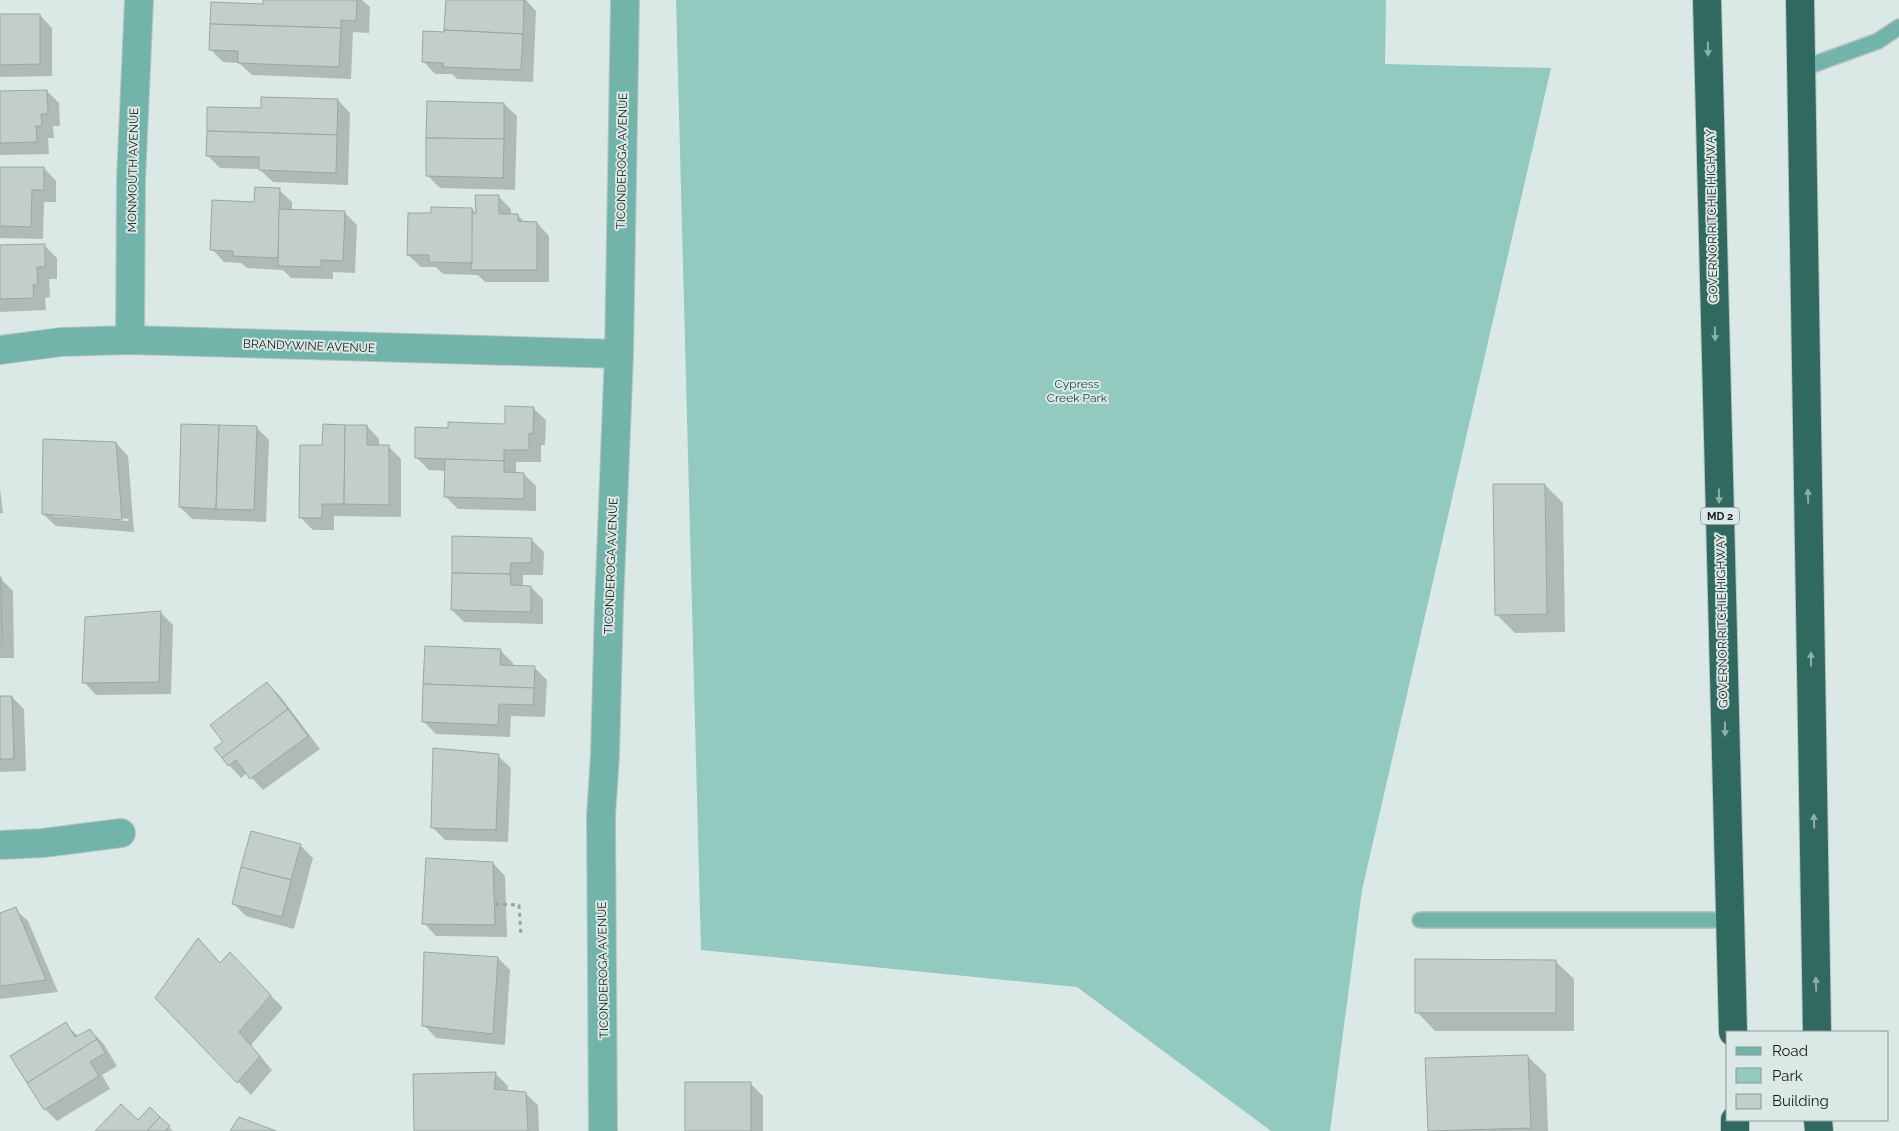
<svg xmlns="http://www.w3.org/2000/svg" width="1899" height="1131" font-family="Raleway,sans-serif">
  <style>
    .green { fill: #93cabf }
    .shadow { fill: #0003; fill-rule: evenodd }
    .building { fill: #c1cecb; stroke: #9aa6a4 }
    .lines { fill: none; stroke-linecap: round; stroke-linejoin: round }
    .lane-casing { stroke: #b8c4c2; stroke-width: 18 }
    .street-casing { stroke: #b8c4c2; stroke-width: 30 }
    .highway-casing { stroke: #b8c4c2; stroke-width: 30 }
    .path { stroke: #9aa5a3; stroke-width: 3; stroke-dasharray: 4 4; stroke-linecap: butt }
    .lane { stroke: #72b4a9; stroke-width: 15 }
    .street { stroke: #72b4a9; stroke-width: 28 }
    .highway { stroke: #306960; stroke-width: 28 }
    .oneway { fill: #8eafaa }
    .labels { text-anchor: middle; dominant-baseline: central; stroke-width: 4; stroke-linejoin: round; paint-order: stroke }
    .shield { fill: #dbe9e6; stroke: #525a59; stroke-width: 1 }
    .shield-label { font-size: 11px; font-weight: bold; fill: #181d1c }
    .street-label { font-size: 12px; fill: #181d1c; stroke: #dbe9e6 }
    .park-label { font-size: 12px; fill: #1b4741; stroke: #dbe9e6 }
  </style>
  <rect width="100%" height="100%" fill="#dbe9e6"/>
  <path class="green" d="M 676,0 L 1386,0 L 1385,64 L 1551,68 L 1362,890 L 1330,1131 L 1271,1131 L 1077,987 L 701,950 Z"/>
  <g class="shadow">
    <path d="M 264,0 L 362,0 L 370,7 L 369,33 L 353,32 L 351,79 L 252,75 L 239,63 L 223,62 L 210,49 L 264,6 Z"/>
    <path d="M 447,0 L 526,0 L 536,11 L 533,82 L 457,79 L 452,74 L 435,74 L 423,61 L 445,33 Z"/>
    <path d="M 0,15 L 40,15 L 52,28 L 52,76 L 0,77 Z"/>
    <path d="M 47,91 L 59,103 L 60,126 L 53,126 L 54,138 L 48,138 L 49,154 L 0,155 L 0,93 Z"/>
    <path d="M 338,100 L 350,113 L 348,185 L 273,182 L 259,169 L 220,168 L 207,155 L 262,109 Z"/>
    <path d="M 504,104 L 517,116 L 515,190 L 440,188 L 427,175 Z"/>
    <path d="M 0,168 L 44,168 L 56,181 L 56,202 L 44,202 L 43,239 L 0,238 Z"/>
    <path d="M 279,190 L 292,202 L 292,211 L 345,213 L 357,225 L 355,273 L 333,272 L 333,279 L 291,278 L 283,270 L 247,268 L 241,263 L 224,262 L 212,249 L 256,203 Z"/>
    <path d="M 499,197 L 511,209 L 511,215 L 518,215 L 525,223 L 537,223 L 549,236 L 549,282 L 485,282 L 478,275 L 443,274 L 436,267 L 421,267 L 408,255 L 432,214 L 472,209 L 477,214 Z"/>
    <path d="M 44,245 L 57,258 L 57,279 L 49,279 L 50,297 L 45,298 L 46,310 L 0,312 L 0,247 Z"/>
    <path d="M 533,408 L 546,420 L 545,445 L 541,445 L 541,462 L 516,462 L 516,474 L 524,474 L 536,486 L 536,511 L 458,509 L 445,496 L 446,471 L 429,470 L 417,458 L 449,429 L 506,425 Z"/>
    <path d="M 367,426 L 379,439 L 379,447 L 389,447 L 401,459 L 401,517 L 334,516 L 334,530 L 313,530 L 300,517 Z"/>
    <path d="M 256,427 L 269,440 L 266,522 L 192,519 L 180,507 Z"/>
    <path d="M 116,443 L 128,456 L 134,532 L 56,526 L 43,514 ZM 54,514 L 129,519 L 128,521 L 54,516 Z"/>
    <path d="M 1545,485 L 1563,503 L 1565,632 L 1515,633 L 1496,614 Z"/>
    <path d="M 0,489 L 3,513 L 0,513 Z"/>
    <path d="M 531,539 L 544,552 L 543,575 L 523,575 L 523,587 L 531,587 L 543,599 L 543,624 L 464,622 L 452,610 Z"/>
    <path d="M 0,578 L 13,591 L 14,658 L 0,658 Z"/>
    <path d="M 160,612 L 173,625 L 171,694 L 96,695 L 84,682 Z"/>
    <path d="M 500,650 L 513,663 L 513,667 L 534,667 L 547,680 L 545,717 L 511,716 L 510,737 L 436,734 L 423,721 Z"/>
    <path d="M 267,683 L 280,696 L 320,749 L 263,790 L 247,773 L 241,778 L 229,765 L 224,742 Z"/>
    <path d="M 0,697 L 12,697 L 24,709 L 26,771 L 0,772 Z"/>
    <path d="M 498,756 L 511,768 L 508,842 L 445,840 L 432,827 Z"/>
    <path d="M 300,845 L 313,858 L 294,929 L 246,916 L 233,903 Z"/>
    <path d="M 493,863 L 505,876 L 507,937 L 436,936 L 424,923 Z"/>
    <path d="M 15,909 L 28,921 L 58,992 L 0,999 L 0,914 Z"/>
    <path d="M 198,939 L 221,964 L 242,966 L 283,1008 L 251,1045 L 272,1070 L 251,1095 L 156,998 Z"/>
    <path d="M 498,958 L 510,970 L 505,1045 L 436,1038 L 424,1025 Z"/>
    <path d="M 1555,961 L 1574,979 L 1574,1031 L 1435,1031 L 1417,1012 Z"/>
    <path d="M 65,1024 L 78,1036 L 90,1030 L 103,1043 L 117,1066 L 102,1075 L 110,1089 L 57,1121 L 45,1109 Z"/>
    <path d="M 1527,1056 L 1546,1074 L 1548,1131 L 1429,1131 L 1427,1060 Z"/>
    <path d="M 496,1074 L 508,1086 L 507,1092 L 525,1093 L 538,1105 L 539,1131 L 415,1131 Z"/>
    <path d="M 751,1084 L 763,1096 L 763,1131 L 686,1131 Z"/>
    <path d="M 150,1109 L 173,1131 L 97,1131 L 138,1122 Z"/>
  </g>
  <g class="building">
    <path d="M 263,0 L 357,0 L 356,21 L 341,20 L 341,28 L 210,24 L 211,2 L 263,4 Z"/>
    <path d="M 446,0 L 524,0 L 523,34 L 444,30 Z"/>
    <path d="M 0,14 L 40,14 L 40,64 L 0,65 Z"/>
    <path d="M 210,24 L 341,28 L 339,67 L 238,63 L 238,51 L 209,50 Z"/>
    <path d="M 444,30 L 523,34 L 521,70 L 443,67 L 443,63 L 422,62 L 423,31 L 444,32 Z"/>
    <path d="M 47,90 L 48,114 L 41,114 L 42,126 L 36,126 L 37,142 L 0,143 L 0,91 Z"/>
    <path d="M 261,97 L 338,99 L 337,135 L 207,131 L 207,107 L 261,108 Z"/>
    <path d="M 427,101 L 504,103 L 504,139 L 426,138 Z"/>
    <path d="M 207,131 L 337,135 L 336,173 L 259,170 L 259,157 L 206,156 Z"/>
    <path d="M 426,138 L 504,139 L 503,178 L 426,176 Z"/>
    <path d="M 0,167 L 44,167 L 44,190 L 32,190 L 31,227 L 0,226 Z"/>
    <path d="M 255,187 L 280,188 L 278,258 L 233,256 L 233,251 L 210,250 L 212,200 L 254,202 Z"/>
    <path d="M 475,195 L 499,195 L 499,214 L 518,214 L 518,221 L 537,222 L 537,270 L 471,270 L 472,213 L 476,213 Z"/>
    <path d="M 431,207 L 472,208 L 472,263 L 429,262 L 429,255 L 407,255 L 408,213 L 431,213 Z"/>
    <path d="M 279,209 L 345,211 L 343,261 L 321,260 L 321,267 L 278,266 Z"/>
    <path d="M 45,244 L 45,267 L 37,267 L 38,285 L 33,285 L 34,298 L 0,299 L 0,245 Z"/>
    <path d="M 505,406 L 534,407 L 533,434 L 529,433 L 529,450 L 504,450 L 504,461 L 415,458 L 415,427 L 448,428 L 448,422 L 505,424 Z"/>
    <path d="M 181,424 L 219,425 L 216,509 L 179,507 Z"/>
    <path d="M 323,424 L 345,425 L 344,504 L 322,504 L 322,518 L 299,518 L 300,445 L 322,445 Z"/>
    <path d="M 219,425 L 257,426 L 254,510 L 216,509 Z"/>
    <path d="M 345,425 L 367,425 L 367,445 L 389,445 L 389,505 L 344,504 Z"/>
    <path d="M 43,439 L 116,442 L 122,520 L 42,514 Z"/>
    <path d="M 445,459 L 504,461 L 504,472 L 524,473 L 524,499 L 444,497 Z"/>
    <path d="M 1493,484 L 1545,484 L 1547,614 L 1495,615 Z"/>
    <path d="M 452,536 L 532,538 L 531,563 L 511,563 L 510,574 L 452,573 Z"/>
    <path d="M 452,573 L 510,574 L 511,585 L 531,586 L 531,612 L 451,610 Z"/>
    <path d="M 0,577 L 1,577 L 2,646 L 0,646 Z"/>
    <path d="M 161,611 L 159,682 L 82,683 L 85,617 Z"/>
    <path d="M 425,646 L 501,649 L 500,665 L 535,666 L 534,688 L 423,684 Z"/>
    <path d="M 267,682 L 288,709 L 222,758 L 214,748 L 223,742 L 210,725 Z"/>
    <path d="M 423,684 L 534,688 L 533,705 L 499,704 L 498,725 L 422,722 Z"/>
    <path d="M 0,696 L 12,696 L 14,759 L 0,759 Z"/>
    <path d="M 288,709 L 308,736 L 250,779 L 236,760 L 228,766 L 222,758 Z"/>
    <path d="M 433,748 L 499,754 L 496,830 L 431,828 Z"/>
    <path d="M 251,831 L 301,844 L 291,880 L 241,867 Z"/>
    <path d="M 426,858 L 493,862 L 495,925 L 422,924 Z"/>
    <path d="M 241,867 L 291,880 L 282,917 L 232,904 Z"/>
    <path d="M 16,907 L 46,980 L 0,986 L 0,913 Z"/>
    <path d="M 198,938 L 220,963 L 230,952 L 271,995 L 239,1032 L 260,1056 L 237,1083 L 155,998 Z"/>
    <path d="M 424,952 L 498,957 L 493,1034 L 422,1026 Z"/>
    <path d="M 1415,959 L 1556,960 L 1556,1013 L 1415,1013 Z"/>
    <path d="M 66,1022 L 75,1037 L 90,1029 L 97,1039 L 27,1083 L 10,1056 Z"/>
    <path d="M 97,1039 L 105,1053 L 90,1062 L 99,1076 L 44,1110 L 27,1083 Z"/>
    <path d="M 1528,1055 L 1531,1128 L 1428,1131 L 1425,1058 Z"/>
    <path d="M 496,1072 L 494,1089 L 526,1092 L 528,1131 L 414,1131 L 413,1074 Z"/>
    <rect x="685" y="1082" width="66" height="49"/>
    <path d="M 121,1104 L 138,1120 L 150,1107 L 160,1117 L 147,1131 L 95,1131 Z"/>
    <path d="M 160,1117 L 170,1126 L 165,1131 L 147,1131 Z"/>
    <path d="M 239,1117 L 276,1131 L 230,1131 Z"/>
  </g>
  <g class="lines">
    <defs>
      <g id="lane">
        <path d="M 1801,69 L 1878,41 L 1899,27"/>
        <path d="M 1420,920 L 1730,920"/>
      </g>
      <g id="street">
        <path d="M 130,340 L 131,179 L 139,0"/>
        <path d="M 0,350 L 61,342 L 130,340 L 619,354"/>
        <path d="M 0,845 L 43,843 L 121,833"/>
        <path d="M 603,1131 L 601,816 L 605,755 L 609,606 L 619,354 L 625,0"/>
      </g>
      <g id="highway">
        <path d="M 1707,0 L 1733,1032"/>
        <path d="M 1800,0 L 1817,1032"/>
        <path d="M 1735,1120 L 1735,1131"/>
        <path d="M 1818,1120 L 1819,1131"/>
      </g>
    </defs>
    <use href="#lane" class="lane-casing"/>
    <use href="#street" class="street-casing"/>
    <use href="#highway" class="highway-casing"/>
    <path class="path" d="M 495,904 L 519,905 L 521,937"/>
    <use href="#lane" class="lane"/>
    <use href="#street" class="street"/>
    <use href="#highway" class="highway"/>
  </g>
  <defs><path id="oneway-solid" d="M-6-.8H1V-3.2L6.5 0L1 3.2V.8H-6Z" transform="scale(1.25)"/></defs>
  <g class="oneway">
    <use href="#oneway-solid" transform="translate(1708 49) rotate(89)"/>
    <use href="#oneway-solid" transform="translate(1715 334) rotate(89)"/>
    <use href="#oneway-solid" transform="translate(1719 496) rotate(89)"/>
    <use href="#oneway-solid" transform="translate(1808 496) rotate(-91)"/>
    <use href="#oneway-solid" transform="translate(1811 659) rotate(-91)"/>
    <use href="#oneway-solid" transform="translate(1725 729) rotate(89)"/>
    <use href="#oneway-solid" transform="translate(1814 821) rotate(-91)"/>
    <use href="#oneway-solid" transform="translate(1816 984) rotate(-91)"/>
  </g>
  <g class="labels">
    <rect class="shield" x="1701" y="507.5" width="38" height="17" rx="4"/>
    <g class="shield-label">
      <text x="1720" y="516">MD 2</text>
    </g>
    <g class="street-label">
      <text transform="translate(622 161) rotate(-89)">TICONDEROGA AVENUE</text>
      <text transform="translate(133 170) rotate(-89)">MONMOUTH AVENUE</text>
      <text transform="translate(1712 216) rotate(-91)">GOVERNOR RITCHIE HIGHWAY</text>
      <text transform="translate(309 346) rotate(2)">BRANDYWINE AVENUE</text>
      <text transform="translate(611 566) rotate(-88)">TICONDEROGA AVENUE</text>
      <text transform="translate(1722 621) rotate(-91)">GOVERNOR RITCHIE HIGHWAY</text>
      <text transform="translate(603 970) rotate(-91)">TICONDEROGA AVENUE</text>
    </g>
    <g class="park-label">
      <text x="1077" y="384">Cypress<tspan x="1077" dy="14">Creek Park</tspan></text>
    </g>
  </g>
  <rect x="1726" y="1031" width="162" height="90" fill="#dbe9e6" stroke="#8d9795"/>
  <rect x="1736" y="1047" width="25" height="8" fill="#72b4a9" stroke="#8d9795"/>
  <text x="1772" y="1056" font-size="15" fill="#181d1c">Road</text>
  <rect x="1736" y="1068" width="25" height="15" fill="#93cabf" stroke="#8d9795"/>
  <text x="1772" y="1081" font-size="15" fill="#181d1c">Park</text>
  <rect x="1736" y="1094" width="25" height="15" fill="#c1cecb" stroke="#8d9795"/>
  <text x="1772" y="1106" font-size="15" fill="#181d1c">Building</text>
</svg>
